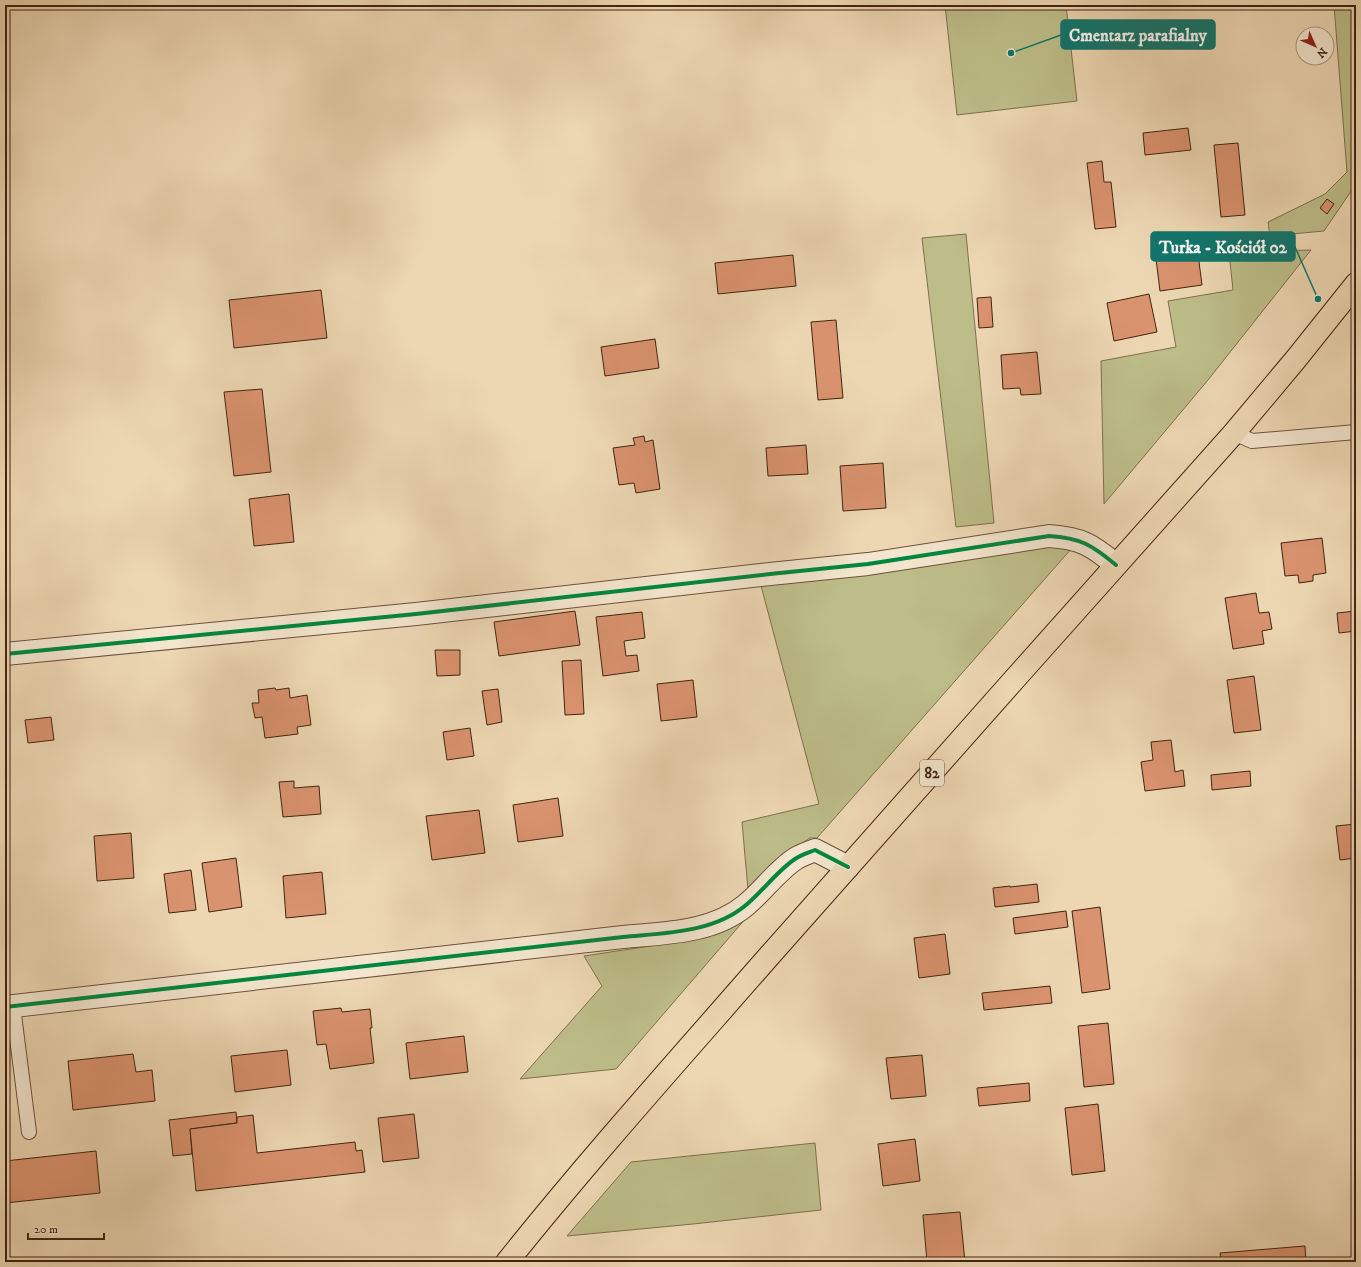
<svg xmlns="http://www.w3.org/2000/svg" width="1361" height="1267" font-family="'IM FELL DW Pica',serif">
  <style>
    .green { fill: #bdbd89; stroke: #80704c }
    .building { fill: #da936f; stroke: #422410 }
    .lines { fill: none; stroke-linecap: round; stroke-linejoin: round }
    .lane-casing { stroke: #6d5139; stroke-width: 16 }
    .street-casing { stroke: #6d5139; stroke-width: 24 }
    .primary-casing { stroke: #422410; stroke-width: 24 }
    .lane { stroke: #f3e5ce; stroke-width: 14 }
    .street { stroke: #f3e5ce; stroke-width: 22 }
    .primary { stroke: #edd7b3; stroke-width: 22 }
    .cycleway-casing { stroke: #f3e5ce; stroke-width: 6 }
    .cycleway { stroke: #00873e; stroke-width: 4 }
    .labels { text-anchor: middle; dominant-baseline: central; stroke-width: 3; stroke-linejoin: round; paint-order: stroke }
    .shield { fill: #f3e5ce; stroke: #775e49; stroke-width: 1 }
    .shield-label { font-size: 15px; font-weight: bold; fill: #422410 }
    .leader { fill: none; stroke: #0f766e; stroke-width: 1.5 }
    .callout-dot { fill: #0f766e; stroke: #f3e5ce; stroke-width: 1.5 }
    .callout { fill: #0f766e; stroke: #0f766e; stroke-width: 1.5 }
    .callout-label { font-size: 17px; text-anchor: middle; font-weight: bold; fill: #fff }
  </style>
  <rect width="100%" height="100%" fill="#edd7b3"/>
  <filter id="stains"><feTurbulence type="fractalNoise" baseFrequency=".005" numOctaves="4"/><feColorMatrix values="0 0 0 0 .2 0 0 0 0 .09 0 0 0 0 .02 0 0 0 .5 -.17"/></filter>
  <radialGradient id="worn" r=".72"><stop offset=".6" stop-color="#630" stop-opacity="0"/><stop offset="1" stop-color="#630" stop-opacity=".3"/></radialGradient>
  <g class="green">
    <path d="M 945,5 L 1066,5 L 1077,101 L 957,115 Z"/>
    <path d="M 1334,5 L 1356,5 L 1356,184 L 1324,231 L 1270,236 L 1268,222 L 1325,194 L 1347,172 Z"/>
    <path d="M 966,234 L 994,523 L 956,527 L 922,238 Z"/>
    <path d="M 1311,250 L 1208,380 L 1104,504 L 1101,361 L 1176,347 L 1168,301 L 1233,290 L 1229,252 Z"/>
    <path d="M 1050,546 L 1072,548 L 817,838 L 810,838 L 773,862 L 748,890 L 742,822 L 819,804 L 760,582 Z"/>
    <path d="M 753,910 L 616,1069 L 520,1079 L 602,986 L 584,956 L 677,942 Z"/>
    <path d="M 815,1143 L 821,1210 L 693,1224 L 567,1236 L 631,1162 Z"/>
  </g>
  <g class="building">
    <path d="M 1188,128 L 1191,150 L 1145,155 L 1143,133 Z"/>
    <path d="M 1238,143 L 1245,215 L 1221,217 L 1214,145 Z"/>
    <path d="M 1102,161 L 1104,182 L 1111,182 L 1116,227 L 1095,229 L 1087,163 Z"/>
    <path d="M 1327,199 L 1334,204 L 1327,214 L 1320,208 Z"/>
    <path d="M 1198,254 L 1202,285 L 1160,291 L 1156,259 Z"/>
    <path d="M 793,255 L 796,286 L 718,294 L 715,263 Z"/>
    <path d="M 321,290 L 327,338 L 234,348 L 229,300 Z"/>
    <path d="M 1149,294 L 1157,332 L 1114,341 L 1107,303 Z"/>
    <path d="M 991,297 L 993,327 L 979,328 L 977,298 Z"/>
    <path d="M 836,320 L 843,398 L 818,400 L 811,322 Z"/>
    <path d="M 655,339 L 659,368 L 605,376 L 601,347 Z"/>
    <path d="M 1037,352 L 1041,394 L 1021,395 L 1020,388 L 1003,389 L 1001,355 Z"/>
    <path d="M 262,389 L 271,472 L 234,476 L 224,392 Z"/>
    <path d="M 644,436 L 645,442 L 653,440 L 660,489 L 636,493 L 634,483 L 619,485 L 613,448 L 635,445 L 633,438 Z"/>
    <path d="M 806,445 L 808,474 L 768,476 L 766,448 Z"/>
    <path d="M 883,463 L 886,508 L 843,511 L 840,466 Z"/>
    <path d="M 289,494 L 294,542 L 254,546 L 249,499 Z"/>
    <path d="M 1322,538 L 1326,573 L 1313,575 L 1313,581 L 1299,583 L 1298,575 L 1285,576 L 1281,543 Z"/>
    <path d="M 1256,593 L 1259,613 L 1269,612 L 1272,629 L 1262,631 L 1264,644 L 1233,649 L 1225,598 Z"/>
    <path d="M 575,611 L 580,645 L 499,656 L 494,622 Z"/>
    <path d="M 1356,611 L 1356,631 L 1339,633 L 1337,613 Z"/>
    <path d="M 642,612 L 645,638 L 624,641 L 626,656 L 637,655 L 639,671 L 603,676 L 596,617 Z"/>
    <path d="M 435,650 L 460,650 L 460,675 L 437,676 Z"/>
    <path d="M 581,660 L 584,714 L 565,715 L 562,661 Z"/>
    <path d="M 1254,676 L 1261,730 L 1234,733 L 1227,680 Z"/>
    <path d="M 693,680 L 697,717 L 661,721 L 657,684 Z"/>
    <path d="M 275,688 L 276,690 L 289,688 L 290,698 L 307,695 L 311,725 L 297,727 L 298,734 L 265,738 L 262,717 L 255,718 L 252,703 L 259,703 L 258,690 Z"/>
    <path d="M 498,689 L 502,722 L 487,725 L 482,691 Z"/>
    <path d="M 51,717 L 54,740 L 28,743 L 25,720 Z"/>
    <path d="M 470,728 L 474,756 L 447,760 L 443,732 Z"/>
    <path d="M 1171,740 L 1175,772 L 1183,770 L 1185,786 L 1145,791 L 1141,762 L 1153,760 L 1151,742 Z"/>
    <path d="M 1250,771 L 1251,786 L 1212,790 L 1211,775 Z"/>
    <path d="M 294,781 L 294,788 L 319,786 L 321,814 L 283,817 L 279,782 Z"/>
    <path d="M 558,798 L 563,836 L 518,842 L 513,805 Z"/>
    <path d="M 479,810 L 485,853 L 432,860 L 426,816 Z"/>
    <path d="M 1356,824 L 1356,858 L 1340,860 L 1336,826 Z"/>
    <path d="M 131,833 L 134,878 L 97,881 L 94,836 Z"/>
    <path d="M 236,858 L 242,907 L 209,912 L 202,863 Z"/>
    <path d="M 191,870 L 196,910 L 169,913 L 164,874 Z"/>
    <path d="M 322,872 L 326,914 L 286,918 L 283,876 Z"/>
    <path d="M 1037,884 L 1039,902 L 995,907 L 993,888 L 1010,886 L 1010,887 Z"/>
    <path d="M 1100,907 L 1110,989 L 1082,993 L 1072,911 Z"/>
    <path d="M 1066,911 L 1068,927 L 1015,934 L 1013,918 Z"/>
    <path d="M 945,934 L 950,974 L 919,978 L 914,938 Z"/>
    <path d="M 1050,986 L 1052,1003 L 984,1010 L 982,993 Z"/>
    <path d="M 341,1008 L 342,1012 L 370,1009 L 372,1028 L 370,1028 L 374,1063 L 330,1069 L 326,1044 L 317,1045 L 313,1011 Z"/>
    <path d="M 1108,1023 L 1114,1084 L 1084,1087 L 1078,1026 Z"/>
    <path d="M 464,1036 L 468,1072 L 410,1079 L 406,1043 Z"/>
    <path d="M 287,1050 L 291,1085 L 235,1092 L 231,1056 Z"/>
    <path d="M 133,1054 L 136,1072 L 152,1070 L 155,1101 L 73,1110 L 68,1061 Z"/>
    <path d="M 922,1055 L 926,1096 L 891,1099 L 886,1058 Z"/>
    <path d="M 1029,1083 L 1030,1101 L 979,1106 L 977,1088 Z"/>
    <path d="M 1098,1104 L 1105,1171 L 1072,1175 L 1065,1108 Z"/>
    <path d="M 236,1112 L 237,1123 L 190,1129 L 192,1154 L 173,1156 L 169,1120 Z"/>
    <path d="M 414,1114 L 419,1158 L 383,1162 L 378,1118 Z"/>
    <path d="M 253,1115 L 257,1153 L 355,1142 L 356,1151 L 362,1150 L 365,1172 L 196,1191 L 190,1129 L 237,1123 L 237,1117 Z"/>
    <path d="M 915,1139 L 920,1181 L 883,1186 L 878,1144 Z"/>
    <path d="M 96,1151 L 100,1193 L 5,1203 L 5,1161 Z"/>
    <path d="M 960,1212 L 965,1262 L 927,1262 L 923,1215 Z"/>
    <path d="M 1305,1246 L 1306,1262 L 1221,1262 L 1220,1253 Z"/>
  </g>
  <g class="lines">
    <defs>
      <g id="lane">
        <path d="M 1234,433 L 1252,441 L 1356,432"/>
        <path d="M 13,1007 L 29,1132"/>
      </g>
      <g id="street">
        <path d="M 5,654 L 416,614 L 770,574 L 868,564 L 1049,536 C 1081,538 1092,545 1116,565"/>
        <path d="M 5,1007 L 623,937 C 664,933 713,933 746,905 C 763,891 777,871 795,859 C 801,855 808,853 815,850 L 848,867"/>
      </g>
      <path id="primary" d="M 507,1262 C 591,1157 681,1057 770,955 C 924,780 1079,607 1234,433 L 1296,359 L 1356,284"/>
    </defs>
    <use href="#lane" class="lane-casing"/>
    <use href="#street" class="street-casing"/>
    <use href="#primary" class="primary-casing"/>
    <use href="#lane" class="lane"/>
    <use href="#street" class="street"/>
    <use href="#primary" class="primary"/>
    <defs>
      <g id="cycleway">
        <path d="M 5,654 L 416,614 L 770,574 L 868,564 L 1049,536 C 1081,538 1092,545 1116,565"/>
        <path d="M 5,1007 L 623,937 C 664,933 713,933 746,905 C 763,891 777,871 795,859 C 801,855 808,853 815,850 L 848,867"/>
      </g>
    </defs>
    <use href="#cycleway" class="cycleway-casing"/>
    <use href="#cycleway" class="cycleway"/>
  </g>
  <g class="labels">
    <rect class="shield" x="920" y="760" width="24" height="26" rx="3"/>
    <g class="shield-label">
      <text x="932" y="773">82</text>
    </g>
  </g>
  <path class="leader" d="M1011 53L1061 35M1318 299L1295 247"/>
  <g class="callout-dot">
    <circle cx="1011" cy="53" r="4"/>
    <circle cx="1318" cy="299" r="4"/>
  </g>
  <g class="callout">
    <rect x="1061" y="20" width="154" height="29" rx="4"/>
    <rect x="1151" y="232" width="144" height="29" rx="4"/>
  </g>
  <g class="callout-label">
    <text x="1138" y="41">Cmentarz parafialny</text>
    <text x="1223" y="253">Turka - Kościół 02</text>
  </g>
  <rect width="1361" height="1267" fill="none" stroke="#edd7b3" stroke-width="20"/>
  <rect x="6" y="6" width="1349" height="1255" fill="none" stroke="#422410" stroke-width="2"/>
  <rect x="10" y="10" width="1341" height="1247" fill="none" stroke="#422410"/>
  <g transform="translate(1315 46) rotate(135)"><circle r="19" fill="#f3e5ce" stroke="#ac9882"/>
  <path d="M0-3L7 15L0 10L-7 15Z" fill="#8f2418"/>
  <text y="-6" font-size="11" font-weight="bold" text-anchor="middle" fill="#422410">N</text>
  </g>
  <path d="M28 1233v6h76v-6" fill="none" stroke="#422410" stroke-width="2"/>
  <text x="34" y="1233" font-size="12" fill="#422410" stroke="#f3e5ce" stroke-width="3" paint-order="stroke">20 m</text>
  <rect width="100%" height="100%" filter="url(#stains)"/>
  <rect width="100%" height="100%" fill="url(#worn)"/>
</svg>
